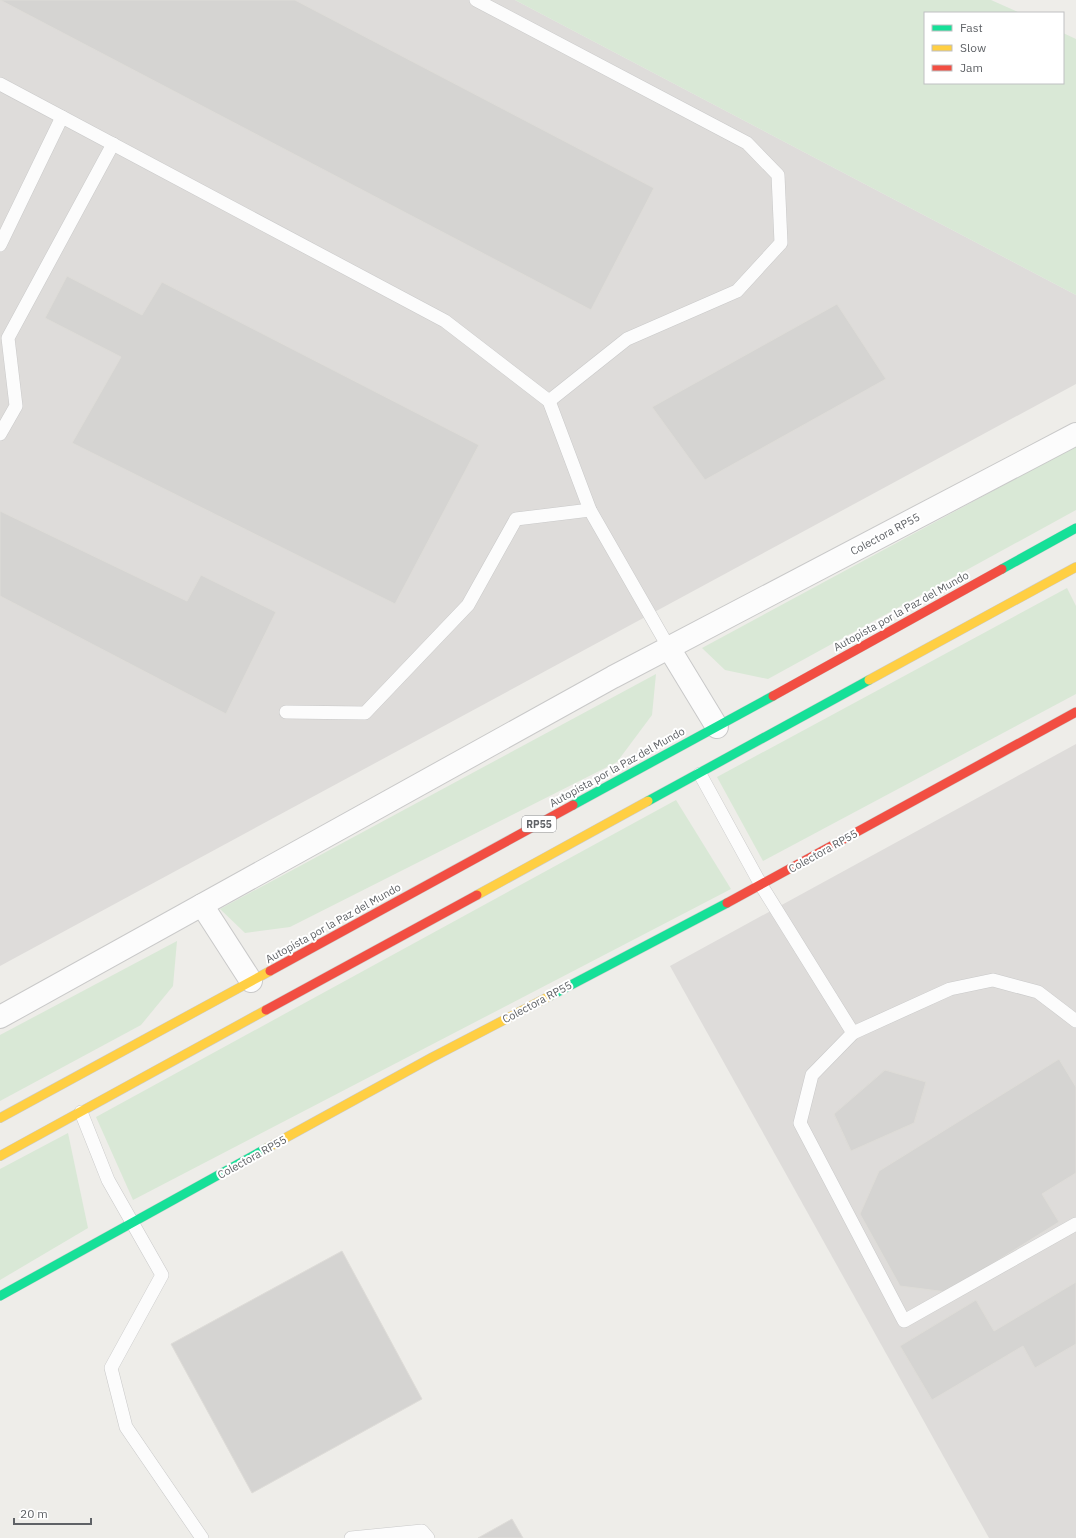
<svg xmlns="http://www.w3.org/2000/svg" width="1076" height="1538" font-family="'IBM Plex Sans',sans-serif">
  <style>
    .industrial { fill: #dedcda }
    .green { fill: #d9e8d6 }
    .building { fill: #d5d4d2; stroke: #dedcd8 }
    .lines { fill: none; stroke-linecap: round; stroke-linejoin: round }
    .lane-casing { stroke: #c9c9c9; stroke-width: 14 }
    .street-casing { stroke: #c9c9c9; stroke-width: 24 }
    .fast-casing { stroke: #cbcbca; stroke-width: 10 }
    .slow-casing { stroke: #cbcbca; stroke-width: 10 }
    .jam-casing { stroke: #cbcbca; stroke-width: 10 }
    .lane { stroke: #fcfcfc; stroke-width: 13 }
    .street { stroke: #fcfcfc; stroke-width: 22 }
    .fast { stroke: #16e098; stroke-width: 9 }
    .slow { stroke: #ffcf43; stroke-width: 9 }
    .jam { stroke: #f24e42; stroke-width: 9 }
    .labels { text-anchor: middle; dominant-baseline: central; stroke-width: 4; stroke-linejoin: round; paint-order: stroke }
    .shield { fill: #fff; stroke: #8f9194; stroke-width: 1 }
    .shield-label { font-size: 10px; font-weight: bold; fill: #5f6266 }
    .street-label { font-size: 11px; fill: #5f6266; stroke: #fff }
  </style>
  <rect width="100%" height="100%" fill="#eeede9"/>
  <g class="industrial">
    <path d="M 0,0 L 515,0 L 1076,295 L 1076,384 L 0,966 Z"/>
    <path d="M 1076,744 L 1076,1538 L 989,1538 L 670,966 Z"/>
  </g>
  <g class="green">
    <path d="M 515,0 L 991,0 L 1020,13 L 925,13 L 925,83 L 1063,83 L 1063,33 L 1076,39 L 1076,295 Z"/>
    <path d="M 1076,446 L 1076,510 L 768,679 L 725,670 L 702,648 Z"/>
    <path d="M 1067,588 L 1076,606 L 1076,694 L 763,861 L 717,777 Z"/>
    <path d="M 656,674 L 652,715 L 617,762 L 290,927 L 245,933 L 220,909 Z"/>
    <path d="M 676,800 L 731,889 L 133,1200 L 96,1117 Z"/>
    <path d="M 177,941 L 173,986 L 141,1025 L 0,1101 L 0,1035 Z"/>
    <path d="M 68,1133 L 88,1228 L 0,1280 L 0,1169 Z"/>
  </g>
  <g class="building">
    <path d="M 0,0 L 295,0 L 654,188 L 591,310 Z"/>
    <path d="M 67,276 L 142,315 L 162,282 L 479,445 L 395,604 L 72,443 L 121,357 L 45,318 Z"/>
    <path d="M 837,304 L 886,379 L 705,480 L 652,407 Z"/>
    <path d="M 0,511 L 187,601 L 201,575 L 276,612 L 226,714 L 0,596 Z"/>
    <path d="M 1059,1059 L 1076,1087 L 1076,1173 L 1042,1194 L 1059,1222 L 947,1292 L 900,1286 L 860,1214 L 879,1171 Z"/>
    <path d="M 1059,1059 L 1076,1087 L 1076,1173 L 1042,1194 L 1059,1222 L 947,1292 L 900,1286 L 860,1214 L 879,1171 Z"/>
    <path d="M 885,1070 L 926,1082 L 914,1123 L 851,1151 L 834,1114 Z"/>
    <path d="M 885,1070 L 926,1082 L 914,1123 L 851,1151 L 834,1114 Z"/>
    <path d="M 342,1251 L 422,1399 L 252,1493 L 171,1344 Z"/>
    <path d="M 1076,1282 L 1076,1344 L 1035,1368 L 1023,1346 L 932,1400 L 900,1346 L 976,1300 L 994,1331 Z"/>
    <path d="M 1076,1282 L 1076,1344 L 1035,1368 L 1023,1346 L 932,1400 L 900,1346 L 976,1300 L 994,1331 Z"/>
    <path d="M 512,1519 L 523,1538 L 478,1538 Z"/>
  </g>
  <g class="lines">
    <defs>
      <g id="lane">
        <path d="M 476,0 L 747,143 L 778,175 L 781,243 L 737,291 L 627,339 L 549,401"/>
        <path d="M 0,84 L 445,321 L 549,401 L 590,510 L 669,648"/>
        <path d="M 0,245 L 62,117"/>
        <path d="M 0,434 L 16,406 L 8,338 L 113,144"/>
        <path d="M 286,712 L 365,713 L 468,605 L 516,519 L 590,510"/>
        <path d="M 700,774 L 761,885 L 853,1033"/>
        <path d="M 1076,1021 L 1038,992 L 993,980 L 950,989 L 853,1033 L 812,1075 L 800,1123 L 904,1321 L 1076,1224"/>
        <path d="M 81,1112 L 108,1180 L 162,1275 L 111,1368 L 126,1427 L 202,1538"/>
        <path d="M 351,1538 L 422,1531 L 428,1538"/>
      </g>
      <g id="street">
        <path d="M 669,648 L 717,727"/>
        <path d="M 202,905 L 251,981"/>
        <path d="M 0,1017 L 613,677 L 1076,434"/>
      </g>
      <g id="fast">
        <path d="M 1002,569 L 1076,528"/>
        <path d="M 648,801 L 869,680"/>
        <path d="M 573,805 L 773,696"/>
        <path d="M 550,996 L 727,903"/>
        <path d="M 0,1296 L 267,1148"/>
      </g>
      <g id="slow">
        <path d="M 869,680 L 1076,567"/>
        <path d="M 477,895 L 648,801"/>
        <path d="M 0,1118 L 270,971"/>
        <path d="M 267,1148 L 431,1058 L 550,996"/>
        <path d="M 0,1156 L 266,1010"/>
      </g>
      <g id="jam">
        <path d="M 773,696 L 1002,569"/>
        <path d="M 727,903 L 1076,712"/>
        <path d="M 270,971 L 573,805"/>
        <path d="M 266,1010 L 477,895"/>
      </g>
    </defs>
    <use href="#lane" class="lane-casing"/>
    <use href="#street" class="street-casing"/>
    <use href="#fast" class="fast-casing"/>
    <use href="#slow" class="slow-casing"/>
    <use href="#jam" class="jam-casing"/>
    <use href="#lane" class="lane"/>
    <use href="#street" class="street"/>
    <use href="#fast" class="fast"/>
    <use href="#slow" class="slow"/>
    <use href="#jam" class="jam"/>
  </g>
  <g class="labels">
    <rect class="shield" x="522" y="816" width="34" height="16" rx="3"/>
    <g class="shield-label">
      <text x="539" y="824">RP55</text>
    </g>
    <g class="street-label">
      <text transform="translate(885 534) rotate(-28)">Colectora RP55</text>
      <text transform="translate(901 611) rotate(-29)">Autopista por la Paz del Mundo</text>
      <text transform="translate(617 767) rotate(-29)">Autopista por la Paz del Mundo</text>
      <text transform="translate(823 851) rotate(-29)">Colectora RP55</text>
      <text transform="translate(333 923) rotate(-29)">Autopista por la Paz del Mundo</text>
      <text transform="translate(537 1002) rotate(-28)">Colectora RP55</text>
      <text transform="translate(252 1157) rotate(-29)">Colectora RP55</text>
    </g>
  </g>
  <rect x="924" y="12" width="140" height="72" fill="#ffffff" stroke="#bfc0c2"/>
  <rect x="932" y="25" width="20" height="6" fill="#16e098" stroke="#bfc0c2"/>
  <text x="960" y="32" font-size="12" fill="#5f6266">Fast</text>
  <rect x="932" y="45" width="20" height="6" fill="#ffcf43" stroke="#bfc0c2"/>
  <text x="960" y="52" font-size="12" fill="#5f6266">Slow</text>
  <rect x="932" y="65" width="20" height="6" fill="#f24e42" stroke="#bfc0c2"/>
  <text x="960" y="72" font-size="12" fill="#5f6266">Jam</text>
  <path d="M14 1518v6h77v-6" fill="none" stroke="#5f6266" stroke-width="2"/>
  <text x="20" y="1518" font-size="12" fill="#5f6266" stroke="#ffffff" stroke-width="3" paint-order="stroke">20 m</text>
</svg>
